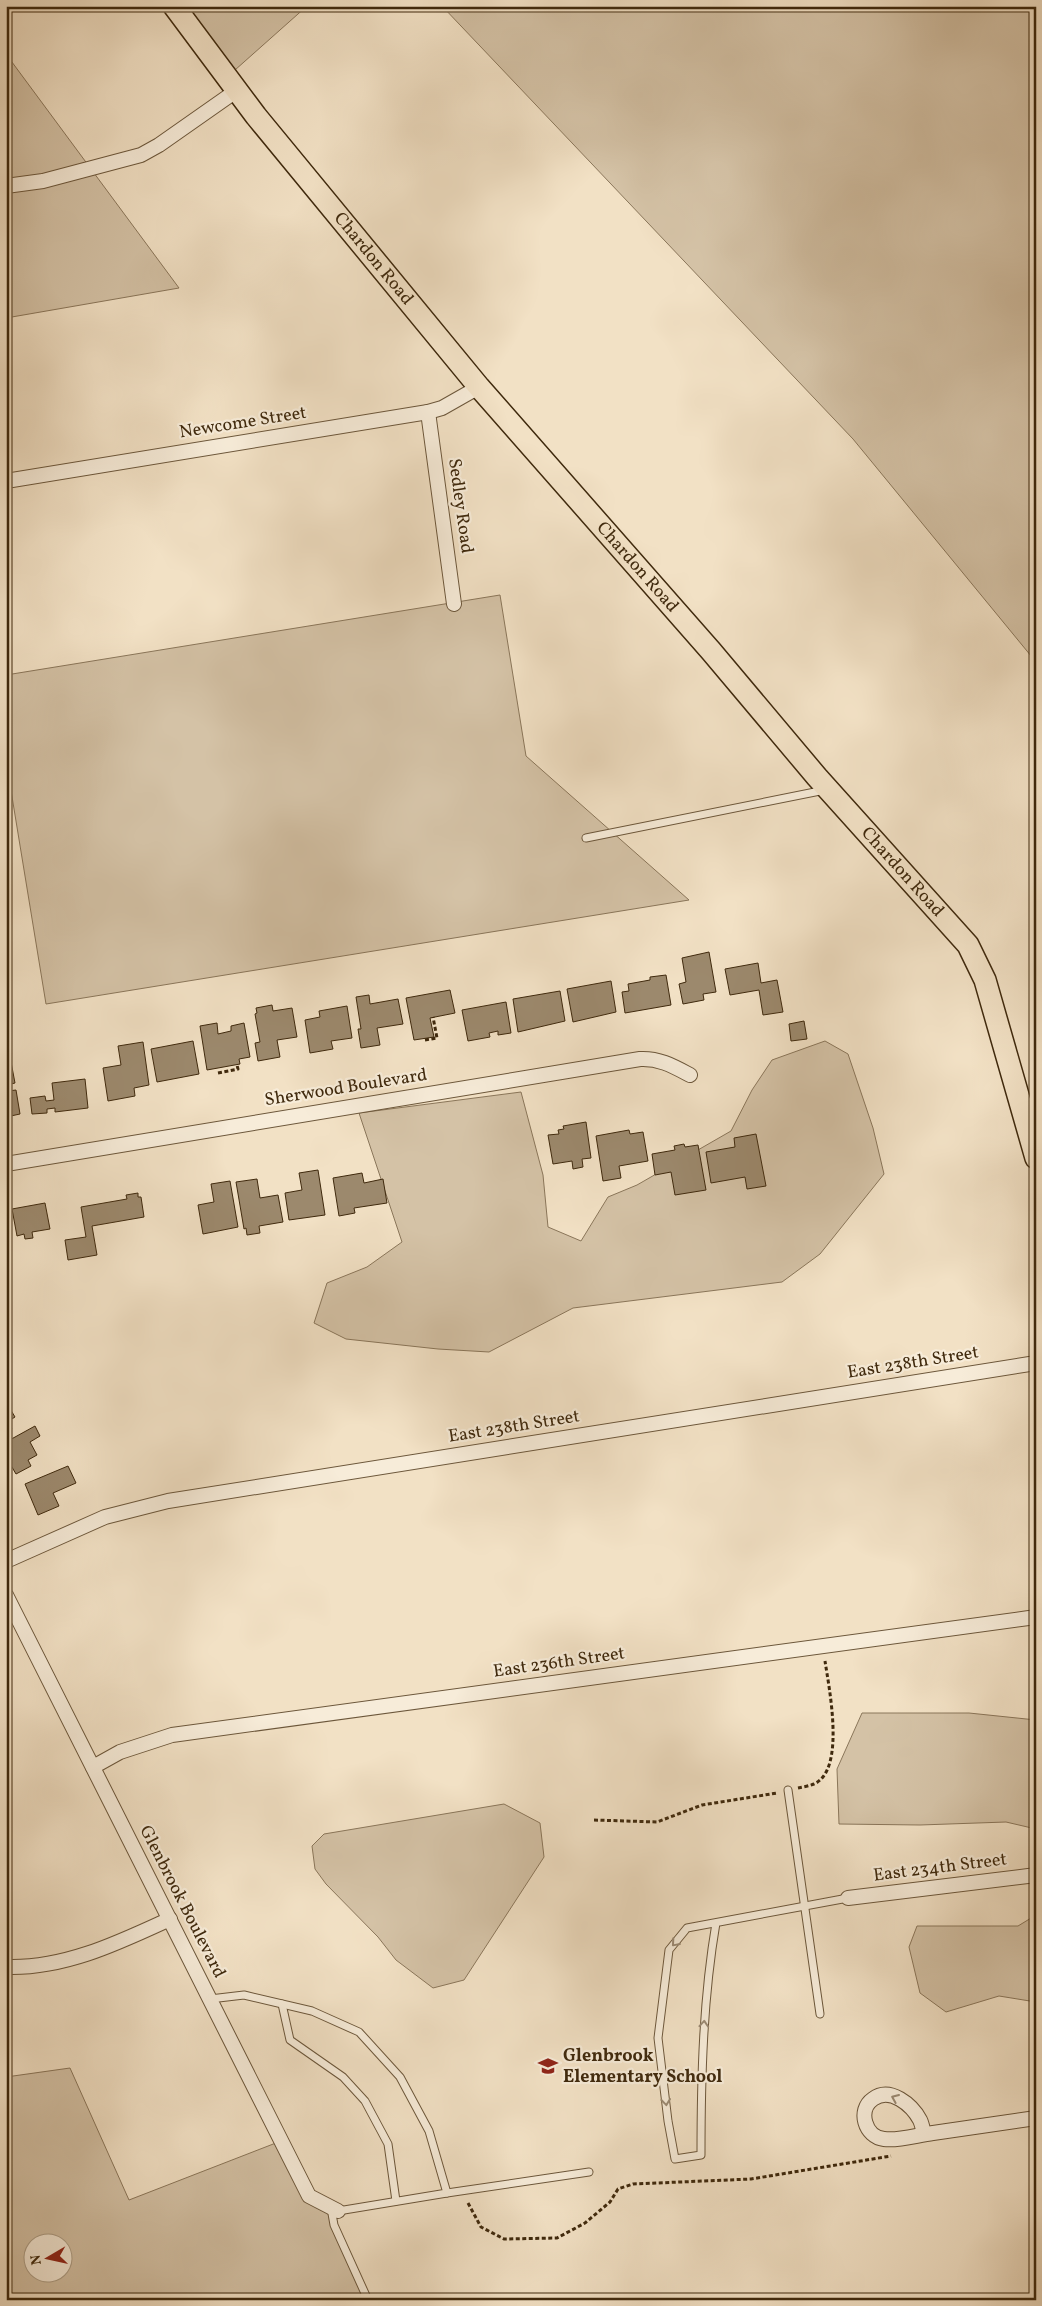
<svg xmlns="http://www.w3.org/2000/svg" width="1042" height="2306" font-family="Vollkorn,serif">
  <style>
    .green { fill: #d4c2a6; stroke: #8a765a; fill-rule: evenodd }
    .building { fill: #9c896d; stroke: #3f290d }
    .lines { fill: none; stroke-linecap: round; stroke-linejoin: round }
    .lane-casing { stroke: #6c573b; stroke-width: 9 }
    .street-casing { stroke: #6c573b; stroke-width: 16 }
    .primary-casing { stroke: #3f290d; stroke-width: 24 }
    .path { stroke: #3f290d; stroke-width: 3; stroke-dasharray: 4 2.5; stroke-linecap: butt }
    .lane { stroke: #f7ecd9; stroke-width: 7 }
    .street { stroke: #f7ecd9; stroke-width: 14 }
    .primary { stroke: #f2e1c5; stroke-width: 21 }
    .oneway { stroke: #9b8a73 }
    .labels { text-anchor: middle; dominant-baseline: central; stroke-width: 4.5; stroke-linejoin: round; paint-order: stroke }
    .street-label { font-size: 18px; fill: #3f290d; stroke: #f7ecd9 }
    .poi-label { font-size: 18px; font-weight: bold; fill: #3f290d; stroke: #f7ecd9; text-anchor: start }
  </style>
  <rect width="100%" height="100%" fill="#f2e1c5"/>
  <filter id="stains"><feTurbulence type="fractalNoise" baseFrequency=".004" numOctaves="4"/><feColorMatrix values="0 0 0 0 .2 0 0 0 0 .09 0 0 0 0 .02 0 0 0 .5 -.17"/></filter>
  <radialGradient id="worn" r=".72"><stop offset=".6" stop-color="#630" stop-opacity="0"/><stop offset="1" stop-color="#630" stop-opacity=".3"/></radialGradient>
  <g class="green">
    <path d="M 187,6 L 307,6 L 226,78 Z"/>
    <path d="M 442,6 L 1036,6 L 1036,662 L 853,439 Z"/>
    <path d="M 6,54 L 179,288 L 6,318 Z"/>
    <path d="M 500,595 L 526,756 L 689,900 L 46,1004 L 6,760 L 6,675 Z"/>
    <path d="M 825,1041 L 848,1054 L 873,1128 L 884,1174 L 820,1254 L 782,1282 L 573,1308 L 489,1352 L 438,1349 L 346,1339 L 314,1323 L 327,1283 L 367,1267 L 402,1242 L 359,1113 L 521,1092 L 543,1175 L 548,1227 L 581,1241 L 608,1197 L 637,1185 L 731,1131 L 752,1090 L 772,1060 Z"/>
    <path d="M 862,1713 L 969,1713 L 1036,1720 L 1036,1829 L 1006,1822 L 920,1825 L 839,1824 L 837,1769 Z"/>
    <path d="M 504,1804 L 540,1823 L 544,1857 L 464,1980 L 433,1988 L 396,1960 L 378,1937 L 326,1884 L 315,1869 L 312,1846 L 324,1834 Z"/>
    <path d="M 1036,1915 L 1036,2002 L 999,1996 L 946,2012 L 920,1993 L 909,1947 L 917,1926 L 1018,1926 Z"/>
    <path d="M 70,2068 L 129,2200 L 281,2141 L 309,2196 L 331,2208 L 331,2219 L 368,2300 L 6,2300 L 6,2077 ZM 32,2244 L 62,2244 L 62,2274 L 32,2274 Z"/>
  </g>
  <g class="building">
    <path d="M 709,952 L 716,992 L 703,994 L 704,1000 L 683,1004 L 679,984 L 686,982 L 682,958 Z"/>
    <path d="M 758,963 L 761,983 L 777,980 L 783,1012 L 763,1015 L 759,990 L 730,995 L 725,969 Z"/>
    <path d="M 666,975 L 671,1005 L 625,1013 L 622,992 L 629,991 L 628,984 L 650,980 L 650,977 Z"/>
    <path d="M 611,981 L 616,1012 L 573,1022 L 567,989 Z"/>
    <path d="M 450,990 L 455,1013 L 430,1018 L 434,1037 L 414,1040 L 406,998 Z"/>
    <path d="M 560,991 L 565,1021 L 518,1032 L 513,999 Z"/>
    <path d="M 369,995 L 370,1004 L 398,999 L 403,1024 L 377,1028 L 380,1045 L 361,1048 L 358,1029 L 361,1029 L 356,997 Z"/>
    <path d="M 506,1002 L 511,1033 L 498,1035 L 498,1031 L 489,1033 L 490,1037 L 468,1041 L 462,1010 Z"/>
    <path d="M 272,1005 L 273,1011 L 292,1008 L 297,1037 L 277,1040 L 280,1057 L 258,1061 L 255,1043 L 260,1042 L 255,1014 L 257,1013 L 256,1008 Z"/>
    <path d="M 347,1006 L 352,1038 L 331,1041 L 333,1049 L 310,1053 L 305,1020 L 320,1017 L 319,1011 Z"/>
    <path d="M 804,1021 L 807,1039 L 791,1041 L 789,1024 Z"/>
    <path d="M 217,1023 L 218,1034 L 231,1031 L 231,1026 L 244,1023 L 250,1057 L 239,1059 L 240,1064 L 207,1070 L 200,1026 Z"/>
    <path d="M 193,1041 L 199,1074 L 157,1082 L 151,1049 Z"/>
    <path d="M 143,1042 L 149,1085 L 134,1088 L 135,1096 L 108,1101 L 103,1068 L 121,1065 L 118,1046 Z"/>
    <path d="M 11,1062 L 15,1083 L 7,1085 L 8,1091 L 16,1090 L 20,1114 L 6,1117 L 6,1063 Z"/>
    <path d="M 85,1079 L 88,1108 L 55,1112 L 55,1108 L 47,1109 L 47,1113 L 32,1114 L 30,1098 L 45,1096 L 46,1101 L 54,1100 L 52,1083 Z"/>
    <path d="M 586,1122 L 591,1158 L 582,1159 L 583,1167 L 573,1169 L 572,1161 L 553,1164 L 548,1135 L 559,1134 L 558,1130 L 564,1129 L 563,1126 Z"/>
    <path d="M 629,1130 L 630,1134 L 643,1132 L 648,1161 L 619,1166 L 621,1178 L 603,1181 L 596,1136 Z"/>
    <path d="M 756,1134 L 766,1186 L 747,1189 L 745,1177 L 711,1183 L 706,1152 L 735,1147 L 734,1138 Z"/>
    <path d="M 684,1144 L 685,1147 L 698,1145 L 706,1190 L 675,1195 L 671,1172 L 655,1175 L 652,1154 L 675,1150 L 674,1146 Z"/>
    <path d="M 318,1170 L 325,1215 L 289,1220 L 285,1193 L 302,1190 L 299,1173 Z"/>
    <path d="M 362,1173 L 364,1183 L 383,1179 L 387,1203 L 354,1208 L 355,1213 L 339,1216 L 333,1178 Z"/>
    <path d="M 257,1179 L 260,1198 L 278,1195 L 283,1222 L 259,1226 L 260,1233 L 247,1235 L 246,1228 L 244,1229 L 236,1182 Z"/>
    <path d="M 230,1181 L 238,1227 L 203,1234 L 198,1205 L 214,1202 L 211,1184 Z"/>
    <path d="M 138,1193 L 138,1197 L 141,1197 L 144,1217 L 92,1226 L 97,1255 L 68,1260 L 65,1240 L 86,1237 L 81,1207 L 127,1199 L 126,1195 Z"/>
    <path d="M 45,1203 L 50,1229 L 32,1232 L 33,1238 L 25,1239 L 24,1234 L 17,1236 L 12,1209 Z"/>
    <path d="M 6,1402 L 15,1417 L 7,1422 L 12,1429 L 6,1432 Z"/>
    <path d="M 35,1426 L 40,1436 L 30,1442 L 37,1455 L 28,1460 L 31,1466 L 16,1474 L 6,1457 L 10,1454 L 6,1442 Z"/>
    <path d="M 68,1466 L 76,1483 L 53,1493 L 59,1506 L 38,1515 L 25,1484 Z"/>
  </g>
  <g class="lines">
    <defs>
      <g id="lane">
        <path d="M 586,838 L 825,790"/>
        <path d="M 788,1790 L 820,2014"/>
        <path d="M 716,1923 C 703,1999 701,2077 701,2155 L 675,2159 L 668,2121 L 658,2038 L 669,1950 L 687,1928 L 848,1898"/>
        <path d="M 210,1999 L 244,1995 L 312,2011 L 359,2032 L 400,2077 L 429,2131 L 447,2193 L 338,2211"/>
        <path d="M 282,2004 L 290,2040 L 343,2077 L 365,2101 L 388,2144 L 396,2201"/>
        <path d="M 447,2193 L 589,2172"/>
        <path d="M 331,2208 L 334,2225 L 368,2300"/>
      </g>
      <g id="street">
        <path d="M 6,186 L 43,181 L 141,155 L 159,145 L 236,91"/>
        <path d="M 428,412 L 454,604"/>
        <path d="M 6,481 L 428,412 L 442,408 L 479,387"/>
        <path d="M 6,1164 L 640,1059 C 659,1058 673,1066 690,1075"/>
        <path d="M 6,1561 L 105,1517 L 168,1501 L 1036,1363"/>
        <path d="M 6,1595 L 309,2196 L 338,2211"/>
        <path d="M 93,1767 L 120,1752 L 172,1735 L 1036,1617"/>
        <path d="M 848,1898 L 1036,1875"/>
        <path d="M 6,1967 C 64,1969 118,1943 170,1919"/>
        <path d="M 924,2134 C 923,2130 922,2124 920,2120 C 912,2105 890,2086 873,2099 C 857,2110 865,2137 884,2139 C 899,2141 917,2135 933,2133 C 967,2128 1002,2123 1036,2118"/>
      </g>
      <g id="primary">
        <path id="s1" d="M 174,6 L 256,116 L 479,387 L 711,651 L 817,777 L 968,945 L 985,980 L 1036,1158"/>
      </g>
    </defs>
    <use href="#lane" class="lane-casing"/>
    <use href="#street" class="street-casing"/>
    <use href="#primary" class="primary-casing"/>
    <g class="path">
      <path d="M 425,1040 L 437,1038 L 433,1017"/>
      <path d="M 218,1073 L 238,1069 L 237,1065"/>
      <path d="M 798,1788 C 803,1787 809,1786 814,1784 C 846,1770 829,1688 825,1661"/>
      <path d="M 594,1820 L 657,1822 L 702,1805 L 777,1793"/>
      <path d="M 468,2203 L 481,2227 L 504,2239 L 557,2238 L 585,2223 L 610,2202 L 618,2189 L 633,2184 L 751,2179 L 891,2156"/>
    </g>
    <use href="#lane" class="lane"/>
    <use href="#street" class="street"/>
    <use href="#primary" class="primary"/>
  </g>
  <defs><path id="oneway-chevron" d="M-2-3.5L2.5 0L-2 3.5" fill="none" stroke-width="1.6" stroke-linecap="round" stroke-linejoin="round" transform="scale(1.25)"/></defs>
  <g class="oneway">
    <use href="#oneway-chevron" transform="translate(675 1943) rotate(131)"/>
    <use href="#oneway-chevron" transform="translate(704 2024) rotate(-86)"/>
    <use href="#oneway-chevron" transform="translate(895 2098) rotate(-157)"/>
    <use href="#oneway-chevron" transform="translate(666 2102) rotate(83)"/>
  </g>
  <defs>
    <symbol id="school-bare" viewBox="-9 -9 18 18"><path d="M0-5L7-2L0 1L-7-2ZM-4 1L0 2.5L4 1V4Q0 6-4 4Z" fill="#8f2418" stroke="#f7ecd9" stroke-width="2.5" paint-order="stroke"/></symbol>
  </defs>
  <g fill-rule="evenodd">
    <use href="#school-bare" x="534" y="2052" width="28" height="28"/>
  </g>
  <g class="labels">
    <g class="street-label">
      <text stroke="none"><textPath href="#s1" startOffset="322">Chardon Road</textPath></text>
      <text transform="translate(243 423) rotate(-9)">Newcome Street</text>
      <text transform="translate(460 506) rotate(82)">Sedley Road</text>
      <text stroke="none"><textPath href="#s1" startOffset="728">Chardon Road</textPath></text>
      <text stroke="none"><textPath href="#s1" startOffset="1132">Chardon Road</textPath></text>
      <text transform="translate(346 1088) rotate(-9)">Sherwood Boulevard</text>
      <text transform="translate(913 1363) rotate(-9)">East 238th Street</text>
      <text transform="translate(514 1427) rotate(-9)">East 238th Street</text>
      <text transform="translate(559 1663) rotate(-8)">East 236th Street</text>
      <text transform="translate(940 1868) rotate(-7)">East 234th Street</text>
      <text transform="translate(182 1902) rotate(63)">Glenbrook Boulevard</text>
    </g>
    <g class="poi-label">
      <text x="563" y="2056">Glenbrook<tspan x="563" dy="21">Elementary School</tspan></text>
    </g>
  </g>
  <rect width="1042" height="2306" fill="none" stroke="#f2e1c5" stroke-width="25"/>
  <rect x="8" y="8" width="1027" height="2291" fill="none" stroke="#3f290d" stroke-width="2.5"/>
  <rect x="12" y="12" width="1017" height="2281" fill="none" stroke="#3f290d"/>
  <g transform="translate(48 2258) rotate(261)"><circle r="24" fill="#f7ecd9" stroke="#ad9e87"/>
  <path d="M0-4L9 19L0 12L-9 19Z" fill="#8f2418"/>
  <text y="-8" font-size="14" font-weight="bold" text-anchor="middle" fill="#3f290d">N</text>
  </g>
  <rect width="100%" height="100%" filter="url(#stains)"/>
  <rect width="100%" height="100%" fill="url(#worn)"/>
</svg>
